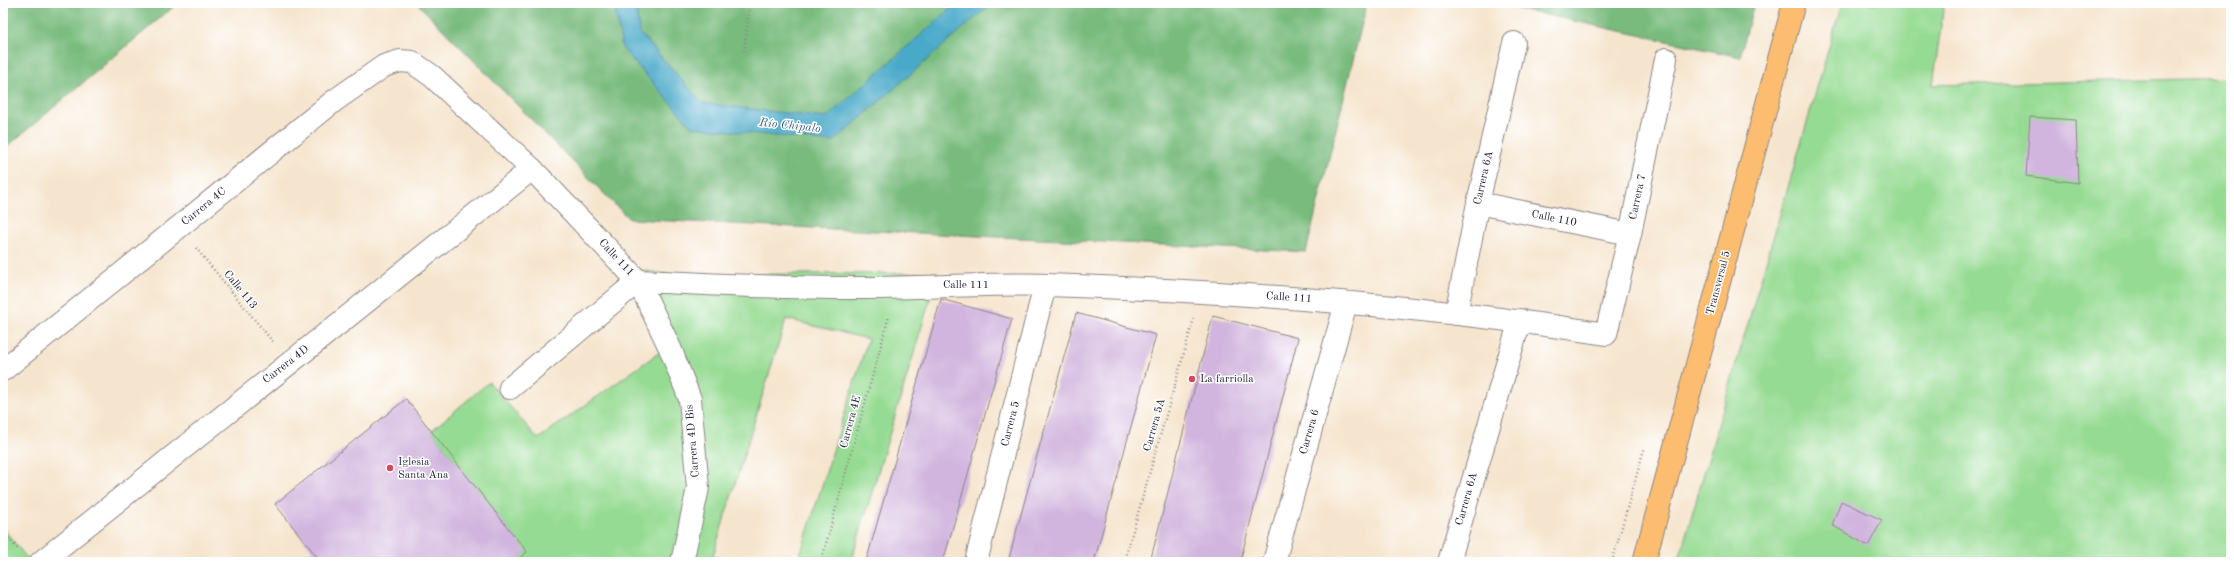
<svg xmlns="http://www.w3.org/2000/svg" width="2234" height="565" font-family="'Old Standard TT',serif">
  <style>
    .green { fill: #96db93; stroke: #5c7e67 }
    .forest { fill: #78bb7d; stroke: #4d6e5c }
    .water { fill: #4aa9c9; stroke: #366682 }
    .building { fill: #d1b5de }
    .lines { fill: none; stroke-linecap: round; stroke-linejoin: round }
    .minor-casing { stroke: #8c8484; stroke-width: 24 }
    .primary-casing { stroke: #8c8484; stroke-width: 24 }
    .path { stroke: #8c8484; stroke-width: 2.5; stroke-dasharray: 1 3; stroke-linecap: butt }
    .minor { stroke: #fff; stroke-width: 22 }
    .primary { stroke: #fcbd6f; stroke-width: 22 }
    .poi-dot { fill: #d1495b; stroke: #fff; stroke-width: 1.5 }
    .labels { text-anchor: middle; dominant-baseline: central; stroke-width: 3; stroke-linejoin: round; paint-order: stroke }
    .street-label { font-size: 11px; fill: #22223b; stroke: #fff }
    .poi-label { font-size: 11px; fill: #22223b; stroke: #fff; text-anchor: start }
    .water-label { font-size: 12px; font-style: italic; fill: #345f7b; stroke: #fff }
  </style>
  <rect width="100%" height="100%" fill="#fff"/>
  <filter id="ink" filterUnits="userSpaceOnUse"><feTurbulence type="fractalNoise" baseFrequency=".025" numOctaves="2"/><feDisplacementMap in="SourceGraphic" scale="8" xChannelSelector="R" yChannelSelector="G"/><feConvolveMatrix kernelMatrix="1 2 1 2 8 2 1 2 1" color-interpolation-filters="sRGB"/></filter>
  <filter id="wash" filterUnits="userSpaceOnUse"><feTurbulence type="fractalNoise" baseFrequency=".012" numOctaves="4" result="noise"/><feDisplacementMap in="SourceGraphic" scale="16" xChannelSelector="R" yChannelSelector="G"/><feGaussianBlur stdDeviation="0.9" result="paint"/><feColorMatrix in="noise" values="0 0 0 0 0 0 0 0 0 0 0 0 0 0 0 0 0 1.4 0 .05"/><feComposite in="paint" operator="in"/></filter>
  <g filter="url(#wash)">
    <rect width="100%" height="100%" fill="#f6e5ce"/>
    <g class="green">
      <path d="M 1842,3 L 1944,3 L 1933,85 L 2231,78 L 2231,562 L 1678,562 Z"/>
      <path d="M 631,269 L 673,275 L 938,273 L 851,562 L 798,562 L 868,339 L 786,319 L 711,562 L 515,562 L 526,552 L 431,431 L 489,382 L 538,439 L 664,349 Z"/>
      <path d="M 3,528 L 30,562 L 3,562 Z"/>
    </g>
    <g class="forest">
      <path d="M 3,3 L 178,3 L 3,150 Z"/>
      <path d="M 417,3 L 1367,3 L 1306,252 L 629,219 Z"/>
      <path d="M 1491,3 L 1754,3 L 1740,57 Z"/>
    </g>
    <path class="water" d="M 614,3 L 635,3 L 640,33 L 702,103 L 826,118 L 957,3 L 992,3 L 833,142 L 692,127 L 622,48 Z"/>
    <g id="blocks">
      <g class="building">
        <path d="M 2030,117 L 2076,120 L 2078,183 L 2026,176 Z"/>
        <path d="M 941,299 L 1012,319 L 943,562 L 866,562 Z"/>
        <path d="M 1076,313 L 1156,335 L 1094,562 L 1008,562 Z"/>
        <path d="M 1213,316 L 1298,338 L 1240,562 L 1150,562 Z"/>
        <path d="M 406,399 L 527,552 L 515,562 L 321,562 L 275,504 Z"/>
        <path d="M 1841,501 L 1882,520 L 1868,546 L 1832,525 Z"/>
      </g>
    </g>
  </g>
  <g filter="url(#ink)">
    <use href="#blocks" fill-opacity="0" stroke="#8c8484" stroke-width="1"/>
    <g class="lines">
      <defs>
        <g id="minor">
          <path d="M 1478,203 L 1630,234"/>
          <path d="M 638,281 C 714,284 791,289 867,288 C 927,288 987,283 1047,285 C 1234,291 1422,305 1606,334 L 1630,234 L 1666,59"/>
          <path d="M 1456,314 L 1478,203 L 1514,43"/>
          <path d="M 3,370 L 334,101 L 384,66 L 400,61 L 412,62 L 432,76 L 532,169 L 638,281 L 670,348 L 690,399 L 698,488 L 682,562"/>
          <path d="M 510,388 L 638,281"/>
          <path d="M 41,562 L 532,169"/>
          <path d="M 976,562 L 1045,285"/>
          <path d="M 1274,562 L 1346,303"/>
          <path d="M 1449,562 L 1520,320"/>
        </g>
        <path id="primary" d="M 1644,562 L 1794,3"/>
      </defs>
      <use href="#minor" class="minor-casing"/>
      <use href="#primary" class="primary-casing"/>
      <g class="path">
        <path d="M 744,51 L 750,3"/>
        <path d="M 196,248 L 273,342"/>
        <path d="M 3,533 L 18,549"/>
        <path d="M 821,562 L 889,316"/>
        <path d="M 1124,562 L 1194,318"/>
        <path d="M 1612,562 L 1644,449"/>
      </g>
      <use href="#minor" class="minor"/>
      <use href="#primary" class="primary"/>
    </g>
  </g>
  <g class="poi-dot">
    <circle cx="1192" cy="379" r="4"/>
    <circle cx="390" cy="468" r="4"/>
  </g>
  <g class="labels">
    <g class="street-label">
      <text transform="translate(1484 178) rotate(-77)">Carrera 6A</text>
      <text transform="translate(1638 197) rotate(-78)">Carrera 7</text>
      <text transform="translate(204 207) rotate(-39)">Carrera 4C</text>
      <text transform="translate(1554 219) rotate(11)">Calle 110</text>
      <text transform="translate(616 258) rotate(47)">Calle 111</text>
      <text transform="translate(1719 283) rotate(-75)">Transversal 5</text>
      <text x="966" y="285">Calle 111</text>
      <text transform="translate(240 290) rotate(51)">Calle 113</text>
      <text transform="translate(1289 298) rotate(4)">Calle 111</text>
      <text transform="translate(286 365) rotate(-38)">Carrera 4D</text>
      <text transform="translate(851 422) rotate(-75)">Carrera 4E</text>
      <text transform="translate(1011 424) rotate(-76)">Carrera 5</text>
      <text transform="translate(1155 425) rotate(-74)">Carrera 5A</text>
      <text transform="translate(1310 432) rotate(-74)">Carrera 6</text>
      <text transform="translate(693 441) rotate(-95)">Carrera 4D Bis</text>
      <text transform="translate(1467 499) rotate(-74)">Carrera 6A</text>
    </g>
    <g class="poi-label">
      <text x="1200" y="379">La farriolla</text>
      <text x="398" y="462">Iglesia<tspan x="398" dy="13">Santa Ana</tspan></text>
    </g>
    <g class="water-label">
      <text transform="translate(790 126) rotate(6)">Río Chipalo</text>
    </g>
  </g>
  <rect width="2234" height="565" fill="none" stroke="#fff" stroke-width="16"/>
</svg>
